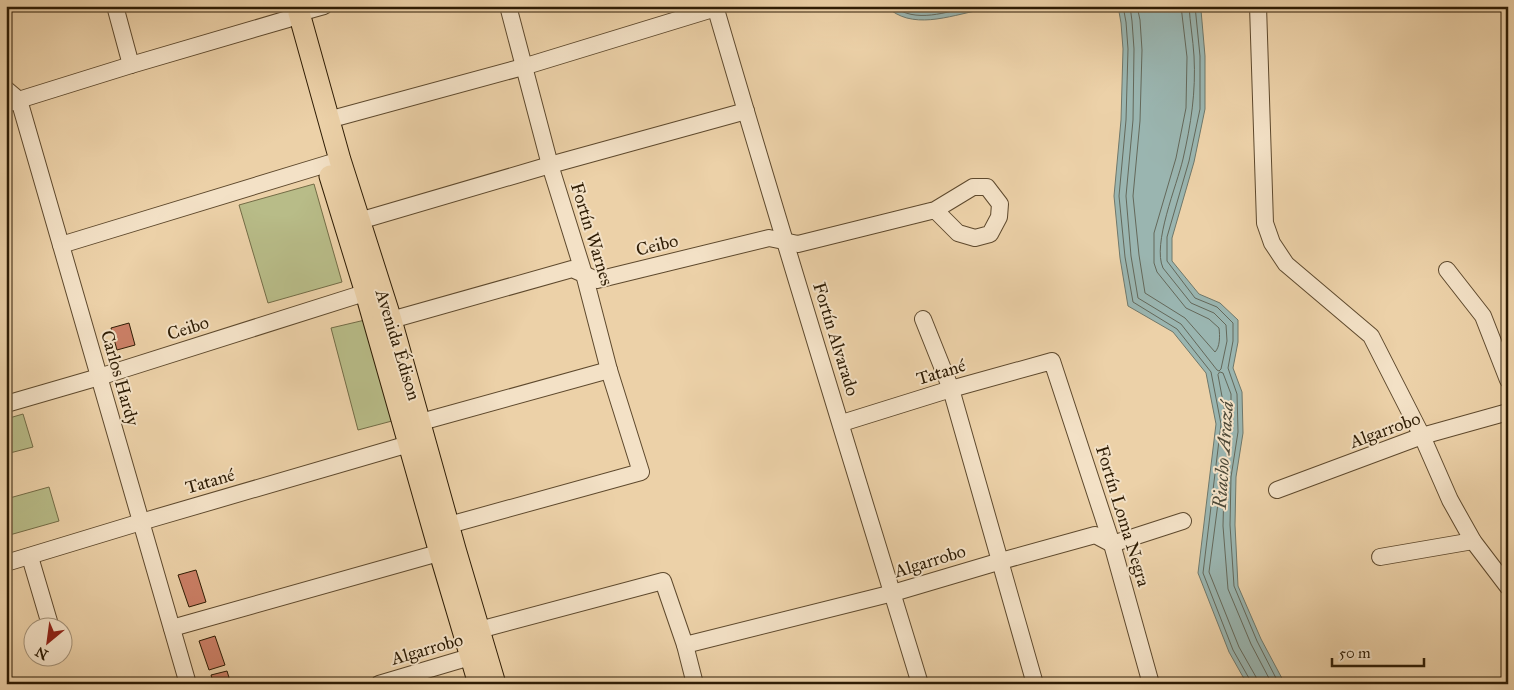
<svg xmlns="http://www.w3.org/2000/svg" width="1514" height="690" font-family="'IM FELL Great Primer',serif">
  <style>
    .green { fill: #b8bc88; stroke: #736c46 }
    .water { fill: #9ab5b0; stroke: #6f786b }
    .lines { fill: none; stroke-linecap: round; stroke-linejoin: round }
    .shore { stroke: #64685a; stroke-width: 1 }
    .building { fill: #cc8067; stroke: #2e1c04 }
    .minor-casing { stroke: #5e492d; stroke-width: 18 }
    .major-casing { stroke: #2e1c04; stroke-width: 23 }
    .minor { stroke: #f3e1c6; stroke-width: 16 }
    .major { stroke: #ecd1a8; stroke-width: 21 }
    .labels { text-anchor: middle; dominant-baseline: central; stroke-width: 4; stroke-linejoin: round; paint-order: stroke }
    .street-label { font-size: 18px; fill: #2e1c04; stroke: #f3e1c6 }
    .water-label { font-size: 19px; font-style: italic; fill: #4e4a38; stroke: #f3e1c6 }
  </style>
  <rect width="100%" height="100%" fill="#ecd1a8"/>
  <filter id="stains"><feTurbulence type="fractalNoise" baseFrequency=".004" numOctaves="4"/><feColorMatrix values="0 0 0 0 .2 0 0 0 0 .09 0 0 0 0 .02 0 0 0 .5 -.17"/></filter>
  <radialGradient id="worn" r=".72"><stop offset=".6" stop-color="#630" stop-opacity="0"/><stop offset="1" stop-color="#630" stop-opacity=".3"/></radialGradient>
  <g class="green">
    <path d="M 314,184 L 342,282 L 268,303 L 239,205 Z"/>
    <path d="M 365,320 L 392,421 L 358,430 L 331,328 Z"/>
    <path d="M 23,414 L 33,447 L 6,454 L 6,419 Z"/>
    <path d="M 49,487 L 59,521 L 6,536 L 6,499 Z"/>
  </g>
  <g class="water">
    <path d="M 886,6 L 984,6 L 980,10 C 949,16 911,31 886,6 Z"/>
    <path d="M 1118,6 L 1199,6 L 1201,10 L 1205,56 L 1205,109 L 1194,162 L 1172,238 L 1172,261 L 1199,294 L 1220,303 L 1238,320 L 1238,342 L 1233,368 L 1242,392 L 1243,433 L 1236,477 L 1235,525 L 1238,586 L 1261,639 L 1285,684 L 1247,684 L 1229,652 L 1198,573 L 1216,424 L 1206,373 L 1173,332 L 1128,306 L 1120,258 L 1114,196 L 1121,120 L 1123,49 L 1121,23 Z"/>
  </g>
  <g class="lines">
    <g class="shore">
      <path d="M 893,6 C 915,24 947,12 972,6"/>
      <path d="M 1123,6 L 1126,22 L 1128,49 L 1126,120 L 1119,196 L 1125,257 L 1133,302 L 1177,329 L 1211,372 L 1221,424 L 1203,573 L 1233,650 L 1250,680 L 1251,684"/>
      <path d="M 1130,6 L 1132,21 L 1134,49 L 1133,120 L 1126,196 L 1131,256 L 1138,298 L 1181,324 L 1217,370 L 1219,371 L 1221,369 L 1227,341 L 1226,325 L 1214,313 L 1191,303 L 1163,268 C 1152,244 1177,185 1183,159 C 1191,124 1196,92 1194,56 C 1193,39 1190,23 1189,6"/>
      <path d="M 1137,6 L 1140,20 L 1142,50 L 1140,121 L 1133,196 L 1139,255 L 1145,293 L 1185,318 L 1215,352 C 1220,347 1220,336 1219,328 L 1209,319 L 1186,308 L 1157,272 L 1154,263 L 1154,233 L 1176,158 L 1186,108 L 1187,57 L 1181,6"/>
      <path d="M 1195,6 L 1200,56 L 1200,109 L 1189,161 L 1167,237 L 1167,261 L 1195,298 L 1217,307 L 1233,323 L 1233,341 L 1228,368 L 1237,394 L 1238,432 L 1231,477 L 1230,525 L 1234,586 L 1257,641 L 1279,684"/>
      <path d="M 1220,372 L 1223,373 L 1231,394 L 1231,418 L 1229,420 L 1226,418 L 1218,375 Z"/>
      <path d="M 1257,684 L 1256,677 L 1239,647 L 1209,572 L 1220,488 L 1222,486 L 1224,488 L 1223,526 L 1228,589 L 1251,644 L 1272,684"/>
    </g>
  </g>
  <g class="building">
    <path d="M 129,323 L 135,345 L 117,350 L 111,328 Z"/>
    <path d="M 196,570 L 206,602 L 189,607 L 178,575 Z"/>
    <path d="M 215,636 L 225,665 L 209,670 L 199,641 Z"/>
    <path d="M 227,671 L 231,684 L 214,684 L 211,675 Z"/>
  </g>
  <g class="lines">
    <defs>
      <g id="minor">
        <path d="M 115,6 L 131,65"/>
        <path d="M 715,6 C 781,233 851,458 920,684"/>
        <path d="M 1258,6 L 1265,223 L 1272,243 L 1286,264 L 1371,336 L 1422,436 L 1450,500 L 1473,541 L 1508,587"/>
        <path d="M 6,89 L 19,100 L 188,684"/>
        <path d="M 9,103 L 131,65 L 288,19 L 299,13 L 324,6"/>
        <path d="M 328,120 L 523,67 L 716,8 L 717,6"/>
        <path d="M 359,221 L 550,165 L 746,111"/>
        <path d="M 61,245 L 340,160"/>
        <path d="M 1447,270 L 1483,316 L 1508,380"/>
        <path d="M 923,319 L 951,389 L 1035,684"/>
        <path d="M 391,320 L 572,269 L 597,280 L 769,238 L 798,244 L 935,210 L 973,187 L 987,187 L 1000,204 L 999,217 L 990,234 L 975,238 L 958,233 L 935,210"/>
        <path d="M 6,404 L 99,377 L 377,289"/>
        <path d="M 421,422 L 609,370"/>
        <path d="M 842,423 L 951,389 L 1052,361 L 1112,544 L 1151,684"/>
        <path d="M 1277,490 L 1422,436 L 1508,412"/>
        <path d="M 449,525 L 641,472 L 609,370 L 584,274 L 550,165 L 508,6"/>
        <path d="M 30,557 L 51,628"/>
        <path d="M 1380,557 L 1473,541"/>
        <path d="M 6,563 L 141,522 L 419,441"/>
        <path d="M 172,628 L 449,550"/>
        <path d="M 479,630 L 663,581 L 685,645 L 695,684"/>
        <path d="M 685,645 L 893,593 L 1001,561 L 1095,535 L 1112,544 L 1183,521"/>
        <path d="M 379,684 L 480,654"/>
      </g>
      <g id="major">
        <path d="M 299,13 L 340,160 L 391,320 L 455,549 L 495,684"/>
        <path d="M 330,176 L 366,293 L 440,553 L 479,684"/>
      </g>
    </defs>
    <use href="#minor" class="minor-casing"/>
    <use href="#major" class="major-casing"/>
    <use href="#minor" class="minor"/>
    <use href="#major" class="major"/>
  </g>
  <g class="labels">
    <g class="street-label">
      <text transform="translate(592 234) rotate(73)">Fortín Warnes</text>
      <text transform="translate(657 245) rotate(-14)">Ceibo</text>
      <text transform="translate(188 328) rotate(-18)">Ceibo</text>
      <text transform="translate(836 339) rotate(73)">Fortín Alvarado</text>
      <text transform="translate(398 345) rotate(73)">Avenida Édison</text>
      <text transform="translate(941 372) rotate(-17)">Tatané</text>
      <text transform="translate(120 378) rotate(74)">Carlos Hardy</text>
      <text transform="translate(1385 430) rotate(-20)">Algarrobo</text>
      <text transform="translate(210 481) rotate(-16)">Tatané</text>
      <text transform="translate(1123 516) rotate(73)">Fortín Loma Negra</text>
      <text transform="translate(930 561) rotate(-17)">Algarrobo</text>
      <text transform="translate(427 649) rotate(-16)">Algarrobo</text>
    </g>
    <g class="water-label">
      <text transform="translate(1223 455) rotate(-86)">Riacho Arazá</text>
    </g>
  </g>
  <rect width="1514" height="690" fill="none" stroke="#ecd1a8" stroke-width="25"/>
  <rect x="8" y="8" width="1499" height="675" fill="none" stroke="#2e1c04" stroke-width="2.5"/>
  <rect x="12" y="12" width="1489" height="665" fill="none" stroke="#2e1c04"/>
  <g transform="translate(48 642) rotate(209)"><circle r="24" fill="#f3e1c6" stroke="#a49278"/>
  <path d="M0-4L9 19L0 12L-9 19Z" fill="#8f2418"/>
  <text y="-8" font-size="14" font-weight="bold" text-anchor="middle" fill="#2e1c04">N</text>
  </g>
  <path d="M1332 658v8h92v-8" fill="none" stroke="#2e1c04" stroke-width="2.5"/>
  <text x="1339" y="658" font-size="15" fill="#2e1c04" stroke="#f3e1c6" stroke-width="4" paint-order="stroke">50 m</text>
  <rect width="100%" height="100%" filter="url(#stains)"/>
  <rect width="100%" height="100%" fill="url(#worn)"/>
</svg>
